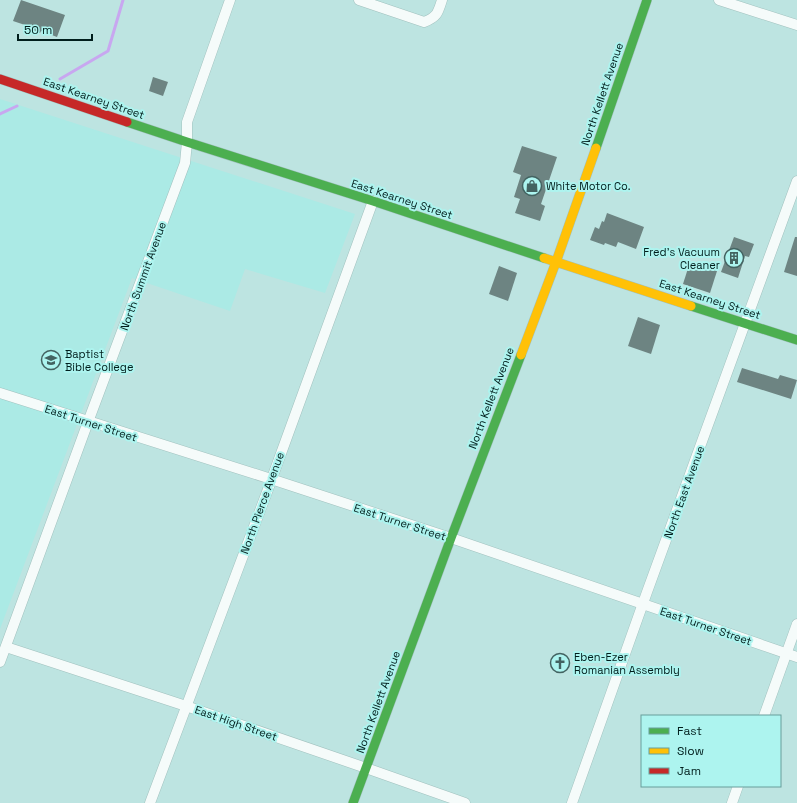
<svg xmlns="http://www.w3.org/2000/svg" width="797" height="803" font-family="'Space Grotesk',sans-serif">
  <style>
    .built { fill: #abeae5 }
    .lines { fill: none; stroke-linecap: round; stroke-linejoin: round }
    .stream { stroke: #c8a7f0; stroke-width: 3 }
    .building { fill: #6d8482 }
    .street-casing { stroke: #a1c1be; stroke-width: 11 }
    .fast-casing { stroke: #a1c1be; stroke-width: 10 }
    .slow-casing { stroke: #a1c1be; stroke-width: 10 }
    .jam-casing { stroke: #a1c1be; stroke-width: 10 }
    .street { stroke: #f5fbfa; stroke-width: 10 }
    .fast { stroke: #4caf50; stroke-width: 9 }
    .slow { stroke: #ffc107; stroke-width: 9 }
    .jam { stroke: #c62828; stroke-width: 9 }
    .labels { text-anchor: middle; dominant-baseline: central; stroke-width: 4; stroke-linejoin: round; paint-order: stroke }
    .street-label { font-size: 11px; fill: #011e1c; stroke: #adf4ef }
    .poi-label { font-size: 11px; fill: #011e1c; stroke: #adf4ef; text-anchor: start }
  </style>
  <rect width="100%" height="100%" fill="#bde4e1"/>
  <path class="built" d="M 0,99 L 355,214 L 325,293 L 245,269 L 230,311 L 132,278 L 0,629 Z"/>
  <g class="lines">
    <g class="stream">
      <path d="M 60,79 L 108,51 L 123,0"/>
      <path d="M 0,114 L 17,106"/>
    </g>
  </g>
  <g class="building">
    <path d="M 21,0 L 65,15 L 57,37 L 41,31 L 40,33 L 33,30 L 34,28 L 13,21 Z"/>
    <path d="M 153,77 L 168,82 L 163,96 L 149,91 Z"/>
    <path d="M 522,146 L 557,157 L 541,204 L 545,206 L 540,221 L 515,213 L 520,199 L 514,197 L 521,175 L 513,172 Z"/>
    <path d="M 607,213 L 644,227 L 636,249 L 618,242 L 616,247 L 605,243 L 604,245 L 590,240 L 595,227 L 599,229 L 602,221 L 604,222 Z"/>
    <path d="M 734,237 L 754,244 L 749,257 L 745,256 L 738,278 L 721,272 Z"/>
    <path d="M 795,237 L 797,237 L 797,276 L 784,272 Z"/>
    <path d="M 690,262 L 717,271 L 710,293 L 683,284 Z"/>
    <path d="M 499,266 L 517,273 L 508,301 L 489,294 Z"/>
    <path d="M 638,317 L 660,325 L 651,354 L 628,346 Z"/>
    <path d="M 742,368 L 778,379 L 780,375 L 797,380 L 791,399 L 737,382 Z"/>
  </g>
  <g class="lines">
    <defs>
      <g id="street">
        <path d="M 359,0 L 424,22 C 437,17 438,13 442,0"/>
        <path d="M 719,0 L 797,25"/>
        <path d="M 0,393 L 271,479 L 451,538 L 797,657"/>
        <path d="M 6,647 L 186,706 L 366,768 L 465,803"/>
        <path d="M 0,662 L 88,422 L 185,163 L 187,142 L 187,122 L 230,0"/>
        <path d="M 764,716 L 797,624"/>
        <path d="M 150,803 L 267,492 L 373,201"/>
        <path d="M 572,803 L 647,592 L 797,181"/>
        <path d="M 732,803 L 738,786"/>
      </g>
      <g id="fast">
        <path d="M 127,122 L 187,142 L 373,201 L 544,258"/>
        <path d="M 596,148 L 647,0"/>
        <path d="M 691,306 L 797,340"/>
        <path d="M 353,803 L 451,538 L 521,355"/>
      </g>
      <g id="slow">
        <path d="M 544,258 L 691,306"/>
        <path d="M 521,355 L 556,262 L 596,148"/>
      </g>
      <path id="jam" d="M 0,79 L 127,122"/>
    </defs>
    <use href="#street" class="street-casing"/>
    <use href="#fast" class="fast-casing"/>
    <use href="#slow" class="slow-casing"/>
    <use href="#jam" class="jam-casing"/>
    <use href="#street" class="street"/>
    <use href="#fast" class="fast"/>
    <use href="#slow" class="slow"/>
    <use href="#jam" class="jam"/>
  </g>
  <defs>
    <symbol id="shop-ring" viewBox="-11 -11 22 22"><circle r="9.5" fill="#adf4ef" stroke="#436361" stroke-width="1.5"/><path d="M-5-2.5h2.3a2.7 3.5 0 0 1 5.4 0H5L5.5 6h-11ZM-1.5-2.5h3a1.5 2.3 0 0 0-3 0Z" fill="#436361"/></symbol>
    <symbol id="building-ring" viewBox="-11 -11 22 22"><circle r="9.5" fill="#adf4ef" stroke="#436361" stroke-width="1.5"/><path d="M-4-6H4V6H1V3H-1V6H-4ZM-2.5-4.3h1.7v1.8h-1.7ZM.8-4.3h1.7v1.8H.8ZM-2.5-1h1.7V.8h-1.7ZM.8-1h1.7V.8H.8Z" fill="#436361"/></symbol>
    <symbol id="university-ring" viewBox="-11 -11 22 22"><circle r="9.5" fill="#adf4ef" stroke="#436361" stroke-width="1.5"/><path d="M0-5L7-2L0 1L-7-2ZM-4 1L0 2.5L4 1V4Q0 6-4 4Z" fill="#436361"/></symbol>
    <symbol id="church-ring" viewBox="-11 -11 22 22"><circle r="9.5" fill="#adf4ef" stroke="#436361" stroke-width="1.5"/><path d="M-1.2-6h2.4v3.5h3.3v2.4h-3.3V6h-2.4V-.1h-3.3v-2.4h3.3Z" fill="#436361"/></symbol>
  </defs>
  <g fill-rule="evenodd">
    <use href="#shop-ring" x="521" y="175" width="22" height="22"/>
    <use href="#building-ring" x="723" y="247" width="22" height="22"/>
    <use href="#university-ring" x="40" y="349" width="22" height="22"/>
    <use href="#church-ring" x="549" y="652" width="22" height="22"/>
  </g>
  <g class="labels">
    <g class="street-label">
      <text transform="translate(602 94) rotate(-71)">North Kellett Avenue</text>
      <text transform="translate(94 98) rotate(19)">East Kearney Street</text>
      <text transform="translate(402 199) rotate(18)">East Kearney Street</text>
      <text transform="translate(143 276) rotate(-70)">North Summit Avenue</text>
      <text transform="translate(710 299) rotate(18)">East Kearney Street</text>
      <text transform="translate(491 398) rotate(-69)">North Kellett Avenue</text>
      <text transform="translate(91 423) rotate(18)">East Turner Street</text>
      <text transform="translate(684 492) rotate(-70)">North East Avenue</text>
      <text transform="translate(262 503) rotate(-70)">North Pierce Avenue</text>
      <text transform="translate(400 522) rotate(18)">East Turner Street</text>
      <text transform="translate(706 626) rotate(19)">East Turner Street</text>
      <text transform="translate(378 702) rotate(-70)">North Kellett Avenue</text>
      <text transform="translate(236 723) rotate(19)">East High Street</text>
    </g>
    <g class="poi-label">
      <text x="546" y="186">White Motor Co.</text>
      <text x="720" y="252" text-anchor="end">Fred's Vacuum<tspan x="720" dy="13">Cleaner</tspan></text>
      <text x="65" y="354">Baptist<tspan x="65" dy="13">Bible College</tspan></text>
      <text x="574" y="657">Eben-Ezer<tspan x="574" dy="13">Romanian Assembly</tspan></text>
    </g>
  </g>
  <rect x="641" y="715" width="140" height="72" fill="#adf4ef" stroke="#689e9b"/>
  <rect x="649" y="728" width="20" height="6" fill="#4caf50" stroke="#689e9b"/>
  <text x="677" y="735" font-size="12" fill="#011e1c">Fast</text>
  <rect x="649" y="748" width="20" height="6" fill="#ffc107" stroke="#689e9b"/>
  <text x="677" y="755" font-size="12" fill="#011e1c">Slow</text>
  <rect x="649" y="768" width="20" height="6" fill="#c62828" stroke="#689e9b"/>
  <text x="677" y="775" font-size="12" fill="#011e1c">Jam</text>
  <path d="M18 34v6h74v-6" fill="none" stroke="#011e1c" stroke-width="2"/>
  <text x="24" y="34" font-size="12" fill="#011e1c" stroke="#adf4ef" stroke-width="3" paint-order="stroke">50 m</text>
</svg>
